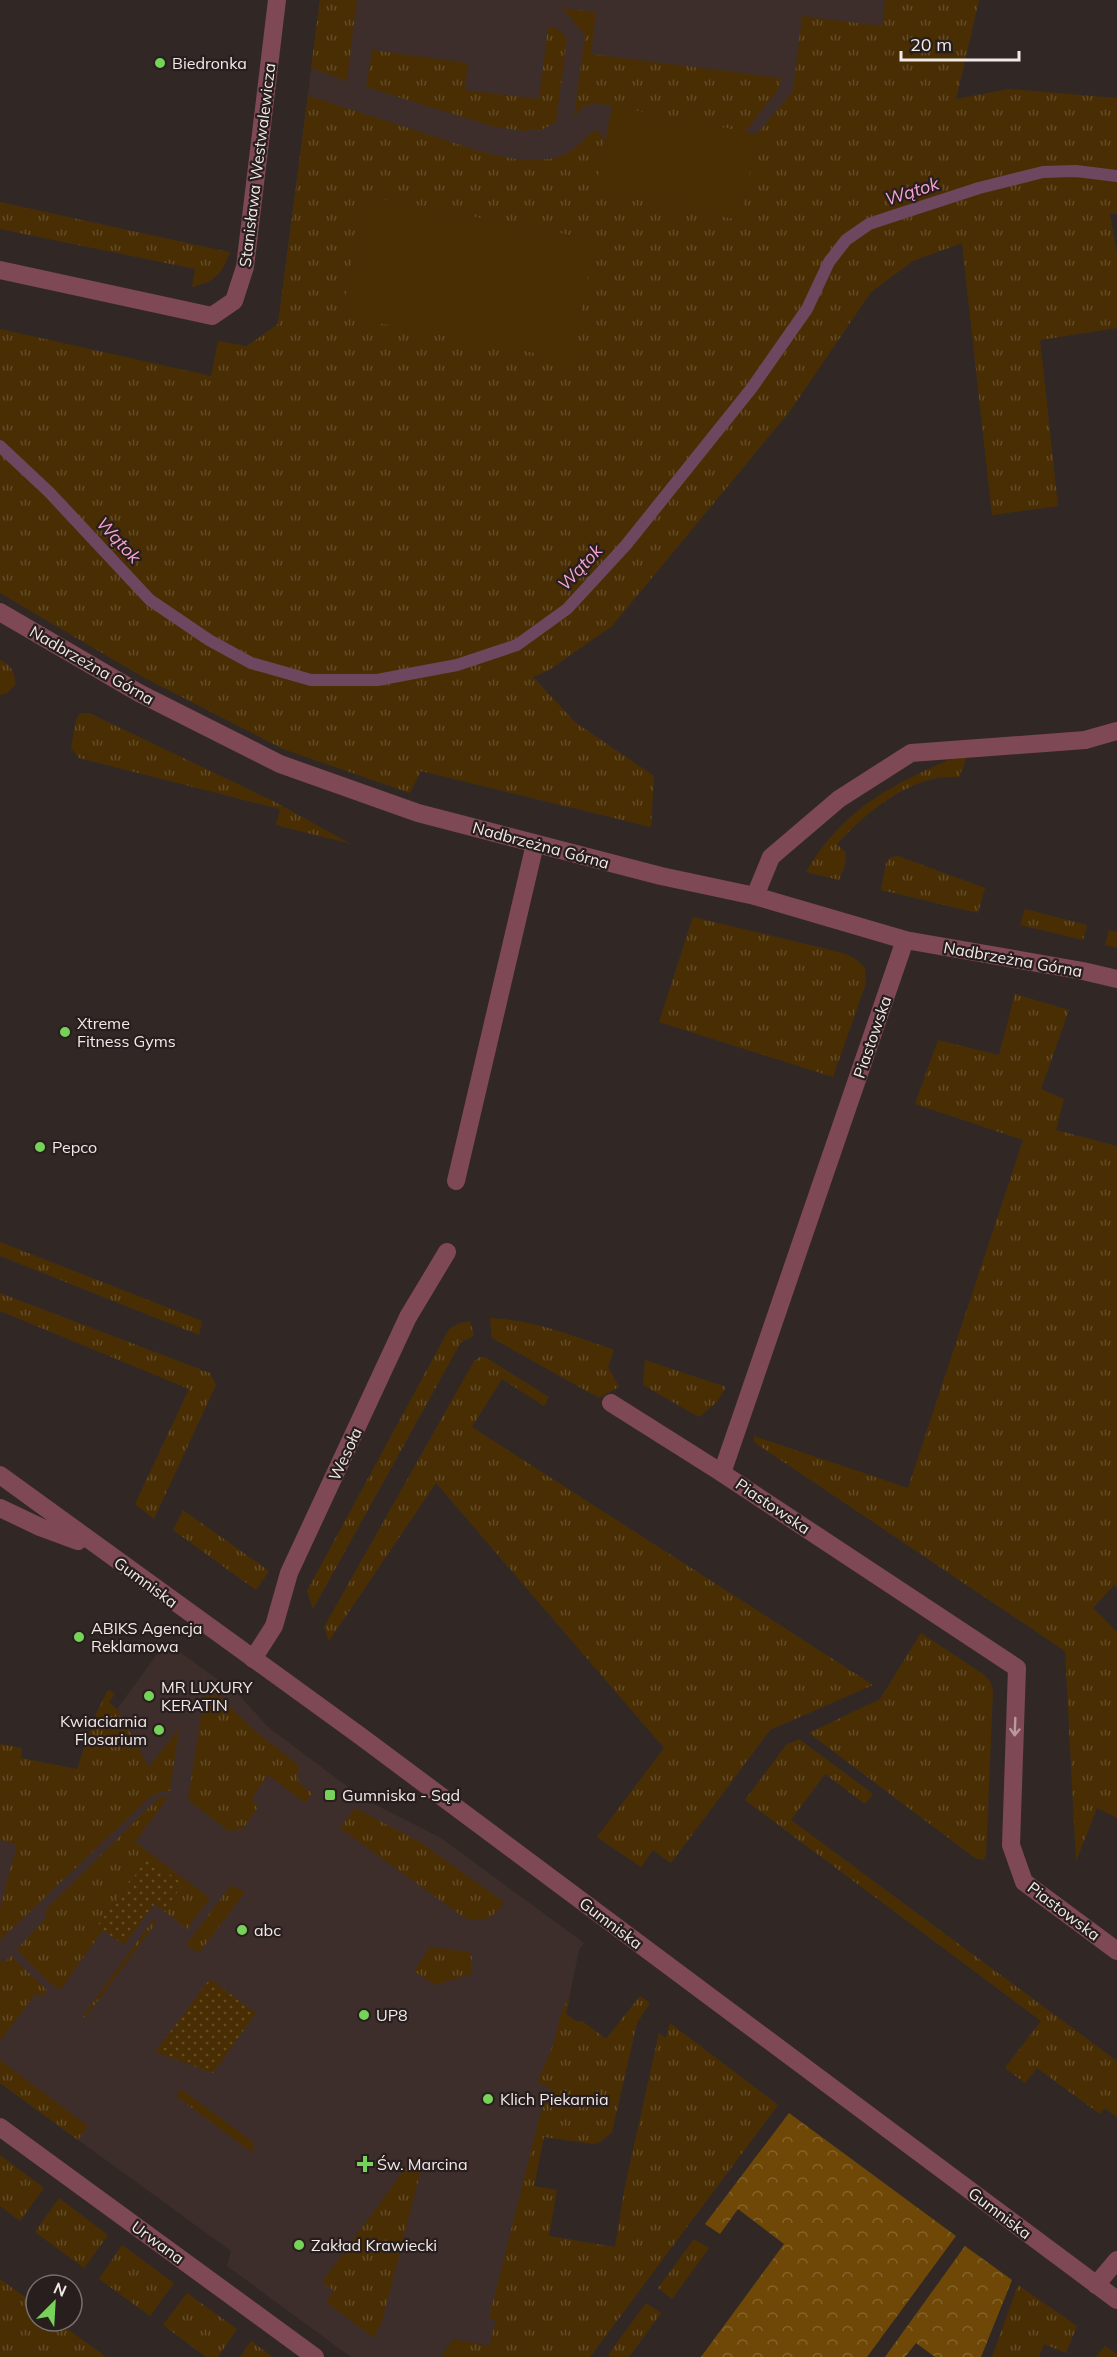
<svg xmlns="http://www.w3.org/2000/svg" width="1117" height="2357" font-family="Mulish,sans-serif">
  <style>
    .built { fill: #3e2e2b }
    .grass { fill: url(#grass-tufts); fill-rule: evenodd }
    .forest { fill: url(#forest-crowns) }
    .park { fill: url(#park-dots) }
    .pitch { fill: #492e04 }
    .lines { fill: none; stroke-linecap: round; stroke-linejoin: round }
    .stream { stroke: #6c475f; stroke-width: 12 }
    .minor { stroke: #7f4855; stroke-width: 18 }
    .tertiary { stroke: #7f4855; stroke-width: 18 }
    .oneway { stroke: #b8999f }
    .poi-dot { fill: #77d259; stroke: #271e1d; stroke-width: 2 }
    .labels { text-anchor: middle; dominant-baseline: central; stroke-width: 4.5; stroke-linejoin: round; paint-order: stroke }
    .poi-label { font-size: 16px; fill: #f1eae9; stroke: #271e1d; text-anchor: start }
    .street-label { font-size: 16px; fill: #f1eae9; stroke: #271e1d }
    .water-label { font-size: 18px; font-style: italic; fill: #f5a3d4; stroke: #271e1d }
  </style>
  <defs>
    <pattern id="grass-tufts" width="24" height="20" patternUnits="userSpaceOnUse" patternTransform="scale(1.5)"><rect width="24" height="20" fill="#492e04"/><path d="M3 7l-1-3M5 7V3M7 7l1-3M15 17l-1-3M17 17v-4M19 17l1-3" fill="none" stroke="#644c29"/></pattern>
    <pattern id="forest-crowns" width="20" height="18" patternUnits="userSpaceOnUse" patternTransform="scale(1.5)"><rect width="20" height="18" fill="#6f4807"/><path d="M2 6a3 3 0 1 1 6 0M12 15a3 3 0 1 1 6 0" fill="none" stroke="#84632b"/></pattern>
    <pattern id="park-dots" width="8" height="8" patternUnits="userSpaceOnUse" patternTransform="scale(1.5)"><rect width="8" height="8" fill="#492e04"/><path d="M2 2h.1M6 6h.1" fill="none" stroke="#644c29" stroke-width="1.8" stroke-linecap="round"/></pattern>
  </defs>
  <rect width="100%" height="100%" fill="#312826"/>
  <g class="built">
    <path d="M 320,0 L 979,0 L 956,99 L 576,454 L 278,324 Z"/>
    <path d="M 166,1642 L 239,1695 L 268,1727 L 364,1799 L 441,1838 L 584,1943 L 579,1950 L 566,2013 L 534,2187 L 489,2346 L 453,2339 L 441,2357 L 351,2357 L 227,2266 L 231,2251 L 0,2083 L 0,1837 L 158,1784 L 117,1709 Z"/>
  </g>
  <g class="grass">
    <path d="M 320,0 L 357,0 L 347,81 L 311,68 Z"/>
    <path d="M 885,0 L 979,0 L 956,99 L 1009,89 L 1117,98 L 1117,173 L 1077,168 L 1041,170 L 978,185 L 886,215 L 868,222 L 844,238 L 827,261 L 805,308 L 749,388 L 626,542 L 564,607 L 515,643 L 457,663 L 377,677 L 311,677 L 252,662 L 211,638 L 152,598 L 100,545 L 52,489 L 0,441 L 0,329 L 211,376 L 218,341 L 247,346 L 278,324 L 308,96 C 347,108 387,121 427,134 C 465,146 506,164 548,159 C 570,157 578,144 593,131 L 598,131 L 605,140 L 596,191 L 740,220 L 757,134 L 793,91 L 802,16 L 882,26 ZM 365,196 L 595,240 L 342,316 Z"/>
    <path d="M 562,8 L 596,12 L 591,54 L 781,78 L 780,87 L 745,132 L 596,103 L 584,106 L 574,116 L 585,35 Z"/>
    <path d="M 548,27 L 559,29 L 567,39 L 556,122 L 543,129 L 524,131 L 495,127 L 366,87 L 372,50 L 468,63 L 465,90 L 539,99 Z"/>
    <path d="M 1076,174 L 1117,180 L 1117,214 L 1110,214 L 1117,254 L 1117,328 L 1040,340 L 1058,506 L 992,515 L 962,243 L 913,261 L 871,292 L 790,411 L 612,626 L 549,670 L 533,677 L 576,723 L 654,776 L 651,827 L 421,771 L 410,793 L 283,749 L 143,677 L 0,593 L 0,450 L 47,493 L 96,549 L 147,602 L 208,643 L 250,667 L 310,683 L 378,682 L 458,669 L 519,647 L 568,611 L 627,547 L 753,391 L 809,312 L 832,264 L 850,241 L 871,228 L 981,191 L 1045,176 Z"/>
    <path d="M 0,202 L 210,248 L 230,252 C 221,275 216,281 192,287 L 195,269 L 0,229 Z"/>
    <path d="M 0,660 C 12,666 15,672 15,685 L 7,693 L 0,695 Z"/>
    <path d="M 80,713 L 89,713 L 273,801 L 351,844 L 276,825 L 280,809 L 79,758 L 71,748 L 76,720 Z"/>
    <path d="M 956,757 L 967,757 L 959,777 C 911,774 868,811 837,844 L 846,853 L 845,865 L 839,880 L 806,872 C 841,811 893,783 956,757 Z"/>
    <path d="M 898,856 L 985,888 L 978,913 L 881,890 L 886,863 L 891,857 Z"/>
    <path d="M 1025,909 L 1087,925 L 1083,940 L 1020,925 Z"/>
    <path d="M 693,917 L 843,953 L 854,958 L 865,968 L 866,983 L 833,1077 L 659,1022 Z"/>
    <path d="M 1109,930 L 1117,932 L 1117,948 L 1105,945 Z"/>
    <path d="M 1015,994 L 1069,1010 L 1041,1089 L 1064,1099 L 1056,1130 L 1117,1146 L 1117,1587 L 1114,1585 L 1093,1608 L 1117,1632 L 1117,1818 L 1097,1808 L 1076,1861 L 1065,1651 L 754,1442 L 754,1436 L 908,1488 L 1023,1140 L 915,1104 L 938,1040 L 999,1055 Z"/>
    <path d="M 0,1242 L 202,1321 L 199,1335 L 0,1256 Z"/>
    <path d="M 0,1293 L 210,1373 L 216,1385 L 154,1519 L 135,1504 L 189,1389 L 0,1311 Z"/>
    <path d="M 490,1318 C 534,1320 573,1336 614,1350 L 608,1367 L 619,1387 L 599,1398 L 492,1338 Z"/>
    <path d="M 470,1321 L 474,1336 L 461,1342 L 313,1609 L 307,1591 L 449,1329 L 460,1323 Z"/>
    <path d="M 480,1357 L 485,1357 L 549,1397 L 544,1406 L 502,1379 L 472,1427 L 873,1685 L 770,1730 L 671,1863 L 653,1850 L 641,1867 L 597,1837 L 664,1748 L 436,1483 L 329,1641 L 324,1627 L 474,1361 Z"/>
    <path d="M 645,1360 L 726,1387 L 717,1402 L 699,1417 L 643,1385 Z"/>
    <path d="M 183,1510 L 269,1571 L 256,1590 L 173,1530 Z"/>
    <path d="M 921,1633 L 983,1674 L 990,1681 L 993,1691 L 986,1855 L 983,1860 L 975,1858 L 809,1733 L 880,1699 Z"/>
    <path d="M 206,1683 L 256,1732 L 300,1766 L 297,1771 L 299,1783 L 312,1793 L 305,1803 L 268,1775 L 252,1798 L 258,1807 L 243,1829 L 229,1831 L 188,1800 Z"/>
    <path d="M 108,1690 L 115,1694 L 109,1702 L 117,1709 L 149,1767 L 179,1728 L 170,1791 L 164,1791 L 151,1796 L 0,1940 L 0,1908 L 17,1845 L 0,1840 L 0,1744 L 22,1748 L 21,1758 L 77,1769 L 96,1714 Z"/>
    <path d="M 799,1739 L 873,1794 L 865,1804 L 825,1774 L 791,1820 L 1117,2061 L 1117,2117 L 1104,2108 L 1100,2114 L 1037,2068 L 1025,2083 L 1005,2068 L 1041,2021 L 745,1800 L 786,1745 Z"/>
    <path d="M 169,1796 L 135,1842 L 210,1898 L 187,1929 L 164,1911 L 183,1884 L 97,1926 L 103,1930 L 60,1990 L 45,1979 L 17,1949 L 46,1918 L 45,1910 L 159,1798 Z"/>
    <path d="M 355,1808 L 420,1842 L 504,1902 C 495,1918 479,1925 462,1916 L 340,1828 Z"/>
    <path d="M 231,1885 L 245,1892 L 199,1953 L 186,1945 Z"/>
    <path d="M 153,1920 L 156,1923 L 85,2018 L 83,2016 Z"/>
    <path d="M 430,1947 L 469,1952 L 472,1957 L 471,1974 L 435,1985 L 414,1971 Z"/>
    <path d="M 11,1956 L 47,1990 L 42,1997 L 36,1993 L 0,2041 L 0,1960 L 4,1963 Z"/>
    <path d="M 570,1995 L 566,2014 L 576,2021 L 582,2021 L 606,2039 L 640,1996 L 650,2003 L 637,2023 L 612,2132 L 600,2142 L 593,2144 L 544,2137 L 534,2186 L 557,2190 L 549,2236 L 615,2247 L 625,2186 L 659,2033 L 666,2038 L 670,2023 L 778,2105 L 590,2357 L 441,2357 L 453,2339 L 489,2346 L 496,2320 L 489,2318 L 540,2115 L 551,2088 L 537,2082 L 554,2043 L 560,2016 Z"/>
    <path d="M 0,2060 L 88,2126 L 78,2140 L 0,2083 Z"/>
    <path d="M 181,2089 L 253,2142 L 254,2154 L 176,2096 Z"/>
    <path d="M 0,2155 L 44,2188 L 20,2221 L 0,2206 Z"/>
    <path d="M 413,2166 L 420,2170 L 420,2174 L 382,2321 L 374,2338 L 326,2302 L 334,2291 L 322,2282 L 404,2170 Z"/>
    <path d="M 59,2198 L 108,2235 L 84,2268 L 35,2232 Z"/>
    <path d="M 694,2239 L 709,2248 L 672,2299 L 658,2288 Z"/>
    <path d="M 122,2245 L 174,2283 L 150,2316 L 99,2279 Z"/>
    <path d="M 0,2279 L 36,2305 L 36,2321 L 57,2321 L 106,2357 L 0,2357 Z"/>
    <path d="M 1018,2285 L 1077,2326 L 1066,2353 L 1044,2344 L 1039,2357 L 992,2357 Z"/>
    <path d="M 187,2293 L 237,2329 L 218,2357 L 206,2357 L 163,2325 Z"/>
    <path d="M 646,2303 L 661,2313 L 629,2357 L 611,2357 L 608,2355 Z"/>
    <path d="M 251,2341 L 273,2357 L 240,2357 Z"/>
    <path d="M 1105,2346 L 1117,2354 L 1117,2357 L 1096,2357 Z"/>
  </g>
  <g class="forest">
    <path d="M 789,2113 L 956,2236 L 867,2357 L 701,2357 L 784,2244 L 738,2209 L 720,2234 L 705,2224 Z"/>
    <path d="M 965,2246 L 1012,2280 L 981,2357 L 935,2357 L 916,2343 L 905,2357 L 885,2357 Z"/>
  </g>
  <g class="park">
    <path d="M 148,1858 L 183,1884 L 164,1911 L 154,1904 L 124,1945 L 97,1926 Z"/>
    <path d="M 210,1979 L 256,2013 L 213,2073 L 155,2052 Z"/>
  </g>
  <g class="pitch">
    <path d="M 612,106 L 757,134 L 741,220 L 595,191 Z"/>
    <path d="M 365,196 L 595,240 L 572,360 L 342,316 Z"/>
  </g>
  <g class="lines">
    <path class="stream" d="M 0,446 L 49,492 L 150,600 L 209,640 L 251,663 L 311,680 L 377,680 L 457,665 L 517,645 L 567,609 L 626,545 L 751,389 L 807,309 L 829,262 L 846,240 L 869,224 L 890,217 L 979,188 L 1043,172 L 1076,171 L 1117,176"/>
    <g class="minor">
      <path d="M 0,270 L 212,316 L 234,301 L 245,267 L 277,0"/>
      <path d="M 0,612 L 139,693 L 280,764 L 418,813 L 661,876 L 755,896 L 905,940 L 1083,971 L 1117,979"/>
      <path d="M 755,896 L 771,857 L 839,799 L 911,753 L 1085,740 L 1117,731"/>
      <path d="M 905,940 L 722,1473 L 1017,1668 L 1011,1845 L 1024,1882 L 1117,1951"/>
      <path d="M 456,1181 L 535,844"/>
      <path d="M 611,1403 L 722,1473"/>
      <path d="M 253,1659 L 274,1626 L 289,1573 L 408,1317 L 447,1252"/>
      <path d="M 0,2127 L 315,2357"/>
    </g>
    <g class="tertiary">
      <path d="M 0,1475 L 359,1735 L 1117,2300"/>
      <path d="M 0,1508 L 40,1527 L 78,1541"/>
      <path d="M 1096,2285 L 1117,2260"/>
    </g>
  </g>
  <defs><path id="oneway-shaft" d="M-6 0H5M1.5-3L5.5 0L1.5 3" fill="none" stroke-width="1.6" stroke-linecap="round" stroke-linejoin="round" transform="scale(1.5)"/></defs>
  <use class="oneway" href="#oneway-shaft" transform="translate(1015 1727) rotate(92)"/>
  <g class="poi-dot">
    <circle cx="160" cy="63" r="6"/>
    <circle cx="65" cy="1032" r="6"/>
    <circle cx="40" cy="1147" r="6"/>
    <circle cx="79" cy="1637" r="6"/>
    <circle cx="149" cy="1696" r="6"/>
    <circle cx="159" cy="1730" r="6"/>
    <rect x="324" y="1789" width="12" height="12" rx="3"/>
    <circle cx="242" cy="1930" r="6"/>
    <circle cx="364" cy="2015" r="6"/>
    <circle cx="488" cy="2099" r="6"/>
    <path d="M362 2155h6v6h6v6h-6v6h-6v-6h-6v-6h6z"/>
    <circle cx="299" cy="2245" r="6"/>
  </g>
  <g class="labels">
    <g class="poi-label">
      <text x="172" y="63">Biedronka</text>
      <text x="77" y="1023">Xtreme<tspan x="77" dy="18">Fitness Gyms</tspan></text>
      <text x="52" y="1147">Pepco</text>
      <text x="91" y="1628">ABIKS Agencja<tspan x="91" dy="18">Reklamowa</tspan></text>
      <text x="161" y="1687">MR LUXURY<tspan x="161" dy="18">KERATIN</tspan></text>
      <text x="147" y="1721" text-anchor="end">Kwiaciarnia<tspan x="147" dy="18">Flosarium</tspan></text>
      <text x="342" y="1795">Gumniska - Sąd</text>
      <text x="254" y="1930">abc</text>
      <text x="376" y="2015">UP8</text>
      <text x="500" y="2099">Klich Piekarnia</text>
      <text x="377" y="2164">Św. Marcina</text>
      <text x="311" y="2245">Zakład Krawiecki</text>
    </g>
    <g class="street-label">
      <text transform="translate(257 165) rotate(-83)">Stanisława Westwalewicza</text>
      <text transform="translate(92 665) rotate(30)">Nadbrzeżna Górna</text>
      <text transform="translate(541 845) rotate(15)">Nadbrzeżna Górna</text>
      <text transform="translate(1013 959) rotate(10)">Nadbrzeżna Górna</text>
      <text transform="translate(872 1037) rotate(-71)">Piastowska</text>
      <text transform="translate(345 1454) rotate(-65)">Wesoła</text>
      <text transform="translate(773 1506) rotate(34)">Piastowska</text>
      <text transform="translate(146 1582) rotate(36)">Gumniska</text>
      <text transform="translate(1064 1911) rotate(37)">Piastowska</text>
      <text transform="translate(611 1923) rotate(37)">Gumniska</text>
      <text transform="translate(1000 2213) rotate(37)">Gumniska</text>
      <text transform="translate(158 2242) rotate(36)">Urwana</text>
    </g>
    <g class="water-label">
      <text transform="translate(912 191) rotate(-18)">Wątok</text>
      <text transform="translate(119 540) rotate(47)">Wątok</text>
      <text transform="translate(580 567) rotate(-47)">Wątok</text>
    </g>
  </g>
  <g transform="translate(54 2303) rotate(24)"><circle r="28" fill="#271e1d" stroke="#78706f" stroke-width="1.5"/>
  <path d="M0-4.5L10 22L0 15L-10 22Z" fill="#77d259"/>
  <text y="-9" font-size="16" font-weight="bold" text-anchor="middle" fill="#f1eae9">N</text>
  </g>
  <path d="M901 51v9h118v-9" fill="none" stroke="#f1eae9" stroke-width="3"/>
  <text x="910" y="51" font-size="18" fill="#f1eae9" stroke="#271e1d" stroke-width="4.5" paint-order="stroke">20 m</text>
</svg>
